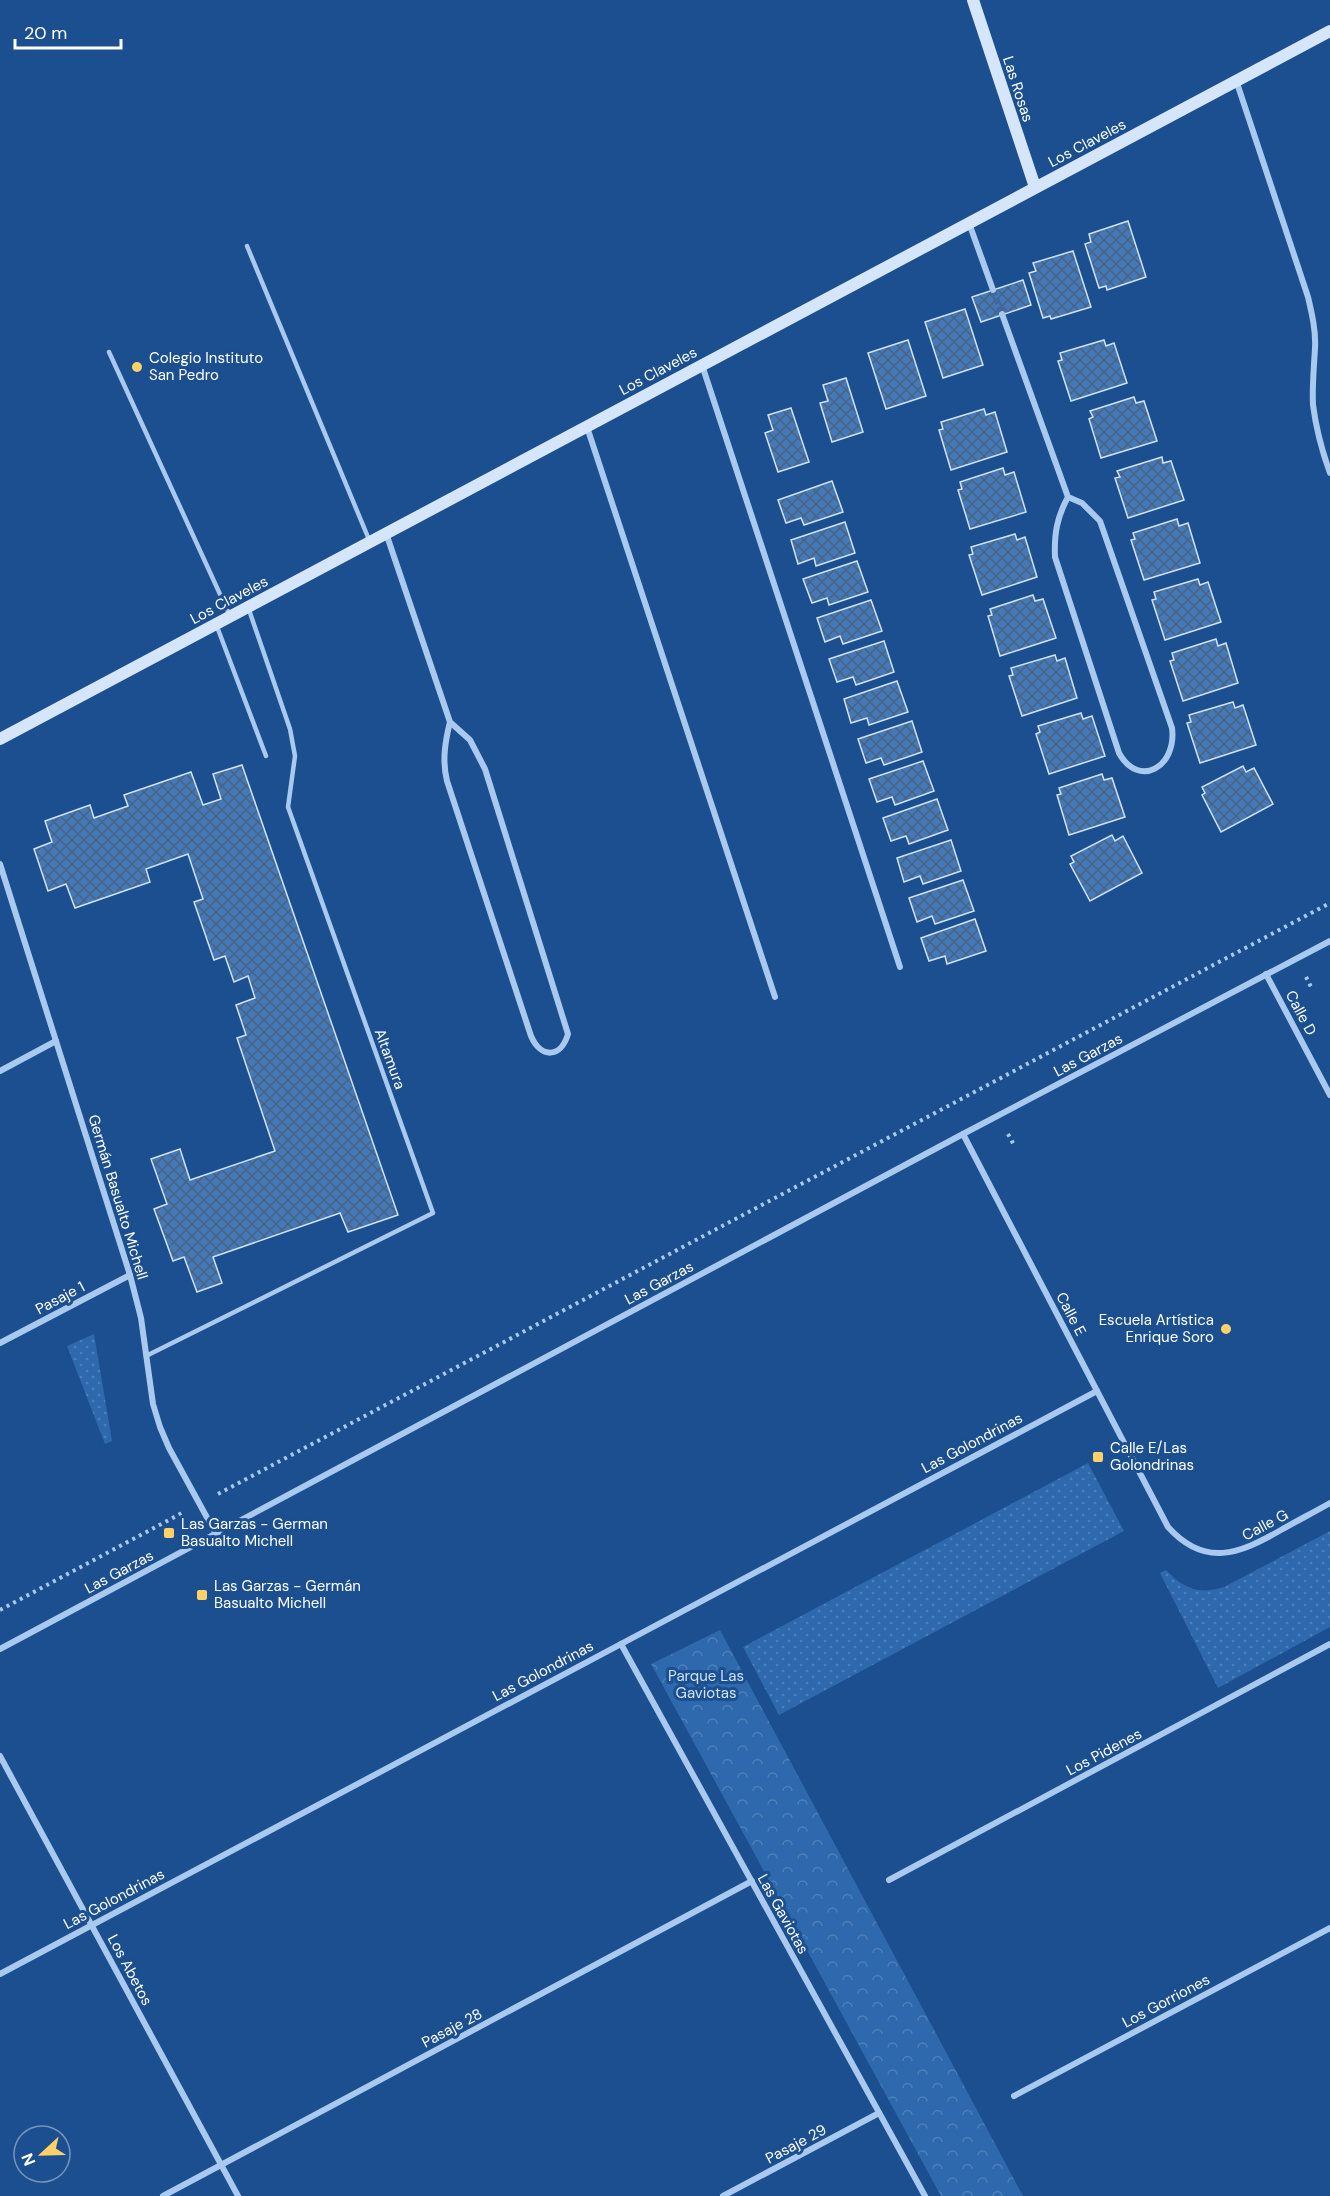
<svg xmlns="http://www.w3.org/2000/svg" width="1330" height="2196" font-family="'DM Sans',sans-serif">
  <style>
    .grass { fill: url(#grass-dots) }
    .park { fill: url(#park-crowns) }
    .building { fill: url(#building-cross-hatch); stroke: #cfe3fa; stroke-width: 1.5 }
    .lines { fill: none; stroke-linecap: round; stroke-linejoin: round }
    .street-tunnel { stroke: #3d69a0; stroke-width: 6; stroke-dasharray: 6 3; stroke-linecap: butt }
    .path { stroke: #a9c9ee; stroke-width: 4; stroke-dasharray: 3 4.5; stroke-linecap: butt }
    .lane { stroke: #a9c9ee; stroke-width: 4.5 }
    .street { stroke: #a9c9ee; stroke-width: 6 }
    .secondary { stroke: #d6e6fa; stroke-width: 12 }
    .poi-dot { fill: #ffd166; stroke: #1b4f8f; stroke-width: 2 }
    .labels { text-anchor: middle; dominant-baseline: central; stroke-width: 6; stroke-linejoin: round; paint-order: stroke }
    .street-label { font-size: 15px; fill: #fff; stroke: #1b4f8f }
    .poi-label { font-size: 15px; fill: #fff; stroke: #1b4f8f; text-anchor: start }
    .park-label { font-size: 15px; fill: #cfe3fa; stroke: #1b4f8f }
  </style>
  <defs>
    <pattern id="grass-dots" width="8" height="8" patternUnits="userSpaceOnUse" patternTransform="scale(1.5)"><rect width="8" height="8" fill="#2e69ad"/><path d="M2 2h.1M6 6h.1" fill="none" stroke="#4d80b9" stroke-width="1.8" stroke-linecap="round"/></pattern>
    <pattern id="park-crowns" width="20" height="18" patternUnits="userSpaceOnUse" patternTransform="scale(1.5)"><rect width="20" height="18" fill="#2e69ad"/><path d="M2 6a3 3 0 1 1 6 0M12 15a3 3 0 1 1 6 0" fill="none" stroke="#4d80b9"/></pattern>
    <pattern id="building-cross-hatch" width="8" height="8" patternUnits="userSpaceOnUse" patternTransform="scale(1.5)"><rect width="8" height="8" fill="#4478b7"/><path d="M0 0l8 8M0 8l8-8" fill="none" stroke="#486282"/></pattern>
  </defs>
  <rect width="100%" height="100%" fill="#1b4f8f"/>
  <g class="grass">
    <path d="M 94,1334 L 112,1441 L 105,1444 L 67,1346 Z"/>
    <path d="M 1088,1463 L 1124,1531 L 779,1715 L 743,1647 Z"/>
    <path d="M 1330,1531 L 1330,1627 L 1218,1688 L 1160,1573 L 1166,1570 C 1184,1589 1199,1595 1224,1587 Z"/>
  </g>
  <path class="park" d="M 720,1630 L 1023,2196 L 941,2196 L 651,1664 Z"/>
  <g class="building">
    <path d="M 1128,221 L 1146,277 L 1107,290 L 1106,286 L 1099,288 L 1085,244 L 1091,242 L 1089,234 Z"/>
    <path d="M 1073,251 L 1091,307 L 1051,319 L 1050,316 L 1043,318 L 1029,273 L 1036,271 L 1033,263 Z"/>
    <path d="M 1023,280 L 1031,305 L 981,322 L 972,297 Z"/>
    <path d="M 965,309 L 983,365 L 943,378 L 925,322 Z"/>
    <path d="M 908,340 L 926,396 L 886,409 L 868,353 Z"/>
    <path d="M 1104,340 L 1106,346 L 1114,343 L 1127,383 L 1071,401 L 1058,361 L 1062,360 L 1060,353 Z"/>
    <path d="M 846,378 L 863,432 L 832,442 L 820,403 L 828,401 L 823,385 Z"/>
    <path d="M 1134,397 L 1136,403 L 1144,401 L 1157,441 L 1101,458 L 1089,419 L 1093,417 L 1090,411 Z"/>
    <path d="M 791,408 L 809,462 L 778,472 L 765,433 L 773,430 L 768,415 Z"/>
    <path d="M 984,409 L 986,415 L 995,412 L 1007,452 L 951,470 L 939,430 L 943,429 L 941,422 Z"/>
    <path d="M 1162,457 L 1163,463 L 1171,461 L 1184,500 L 1128,518 L 1115,478 L 1120,477 L 1117,471 Z"/>
    <path d="M 1003,468 L 1005,475 L 1014,472 L 1026,512 L 970,529 L 958,490 L 962,489 L 960,482 Z"/>
    <path d="M 832,481 L 843,512 L 804,525 L 801,518 L 786,523 L 778,500 Z"/>
    <path d="M 1177,519 L 1179,526 L 1188,523 L 1200,563 L 1144,580 L 1131,540 L 1135,539 L 1133,533 Z"/>
    <path d="M 845,522 L 855,553 L 816,566 L 814,558 L 798,564 L 791,540 Z"/>
    <path d="M 1015,534 L 1017,540 L 1025,537 L 1037,577 L 982,595 L 969,555 L 973,554 L 971,547 Z"/>
    <path d="M 857,561 L 868,592 L 829,605 L 827,598 L 812,603 L 803,579 Z"/>
    <path d="M 1198,579 L 1200,585 L 1208,582 L 1221,622 L 1165,640 L 1152,600 L 1156,599 L 1154,592 Z"/>
    <path d="M 1033,595 L 1035,601 L 1043,599 L 1056,638 L 1000,656 L 988,616 L 992,615 L 990,609 Z"/>
    <path d="M 871,600 L 882,631 L 843,644 L 840,636 L 825,642 L 817,618 Z"/>
    <path d="M 1216,639 L 1218,646 L 1226,643 L 1238,683 L 1183,701 L 1170,661 L 1174,660 L 1172,653 Z"/>
    <path d="M 884,641 L 894,672 L 856,685 L 853,677 L 837,682 L 829,659 Z"/>
    <path d="M 1055,655 L 1057,661 L 1065,658 L 1077,698 L 1022,716 L 1009,676 L 1013,675 L 1011,668 Z"/>
    <path d="M 897,681 L 908,712 L 869,725 L 867,718 L 851,723 L 844,699 Z"/>
    <path d="M 1233,702 L 1235,708 L 1243,705 L 1256,745 L 1200,763 L 1187,723 L 1191,722 L 1189,715 Z"/>
    <path d="M 1081,713 L 1083,719 L 1092,716 L 1105,756 L 1049,774 L 1036,734 L 1040,732 L 1038,726 Z"/>
    <path d="M 912,721 L 922,752 L 884,765 L 881,758 L 866,763 L 858,739 Z"/>
    <path d="M 923,761 L 934,791 L 895,805 L 892,797 L 877,802 L 869,779 Z"/>
    <path d="M 242,765 L 398,1215 L 348,1232 L 340,1213 L 213,1257 L 222,1283 L 197,1292 L 184,1257 L 173,1261 L 154,1209 L 167,1204 L 151,1159 L 180,1149 L 190,1180 L 275,1151 L 237,1038 L 246,1035 L 236,1005 L 255,998 L 248,976 L 234,982 L 225,956 L 214,960 L 194,902 L 203,899 L 188,854 L 146,869 L 150,882 L 75,908 L 66,884 L 48,891 L 34,849 L 52,842 L 45,821 L 90,805 L 94,818 L 128,806 L 124,795 L 191,772 L 203,805 L 221,799 L 213,774 Z"/>
    <path d="M 1243,766 L 1246,772 L 1254,768 L 1273,804 L 1221,832 L 1202,795 L 1205,793 L 1202,787 Z"/>
    <path d="M 1102,774 L 1104,780 L 1112,778 L 1125,817 L 1069,835 L 1057,795 L 1061,794 L 1059,788 Z"/>
    <path d="M 937,799 L 948,830 L 909,844 L 906,836 L 891,841 L 883,818 Z"/>
    <path d="M 1112,835 L 1115,841 L 1123,836 L 1142,873 L 1090,901 L 1070,864 L 1074,862 L 1071,856 Z"/>
    <path d="M 951,840 L 961,871 L 923,884 L 920,876 L 904,882 L 897,858 Z"/>
    <path d="M 963,880 L 974,911 L 935,924 L 932,916 L 917,922 L 909,898 Z"/>
    <path d="M 975,919 L 986,951 L 947,964 L 945,956 L 929,961 L 921,938 Z"/>
  </g>
  <g class="lines">
    <path class="street-tunnel" d="M 993,290 L 1002,314"/>
    <g class="path">
      <path d="M 1306,977 L 1311,987"/>
      <path d="M 1008,1134 L 1015,1147"/>
      <path d="M 218,1494 L 1330,903"/>
      <path d="M 0,1610 L 182,1513"/>
    </g>
    <g class="lane">
      <path d="M 247,246 L 370,542"/>
      <path d="M 109,352 L 230,616"/>
      <path d="M 216,624 L 266,756"/>
      <path d="M 146,1356 L 433,1213 L 288,807 L 295,756 L 290,729 L 248,607"/>
    </g>
    <g class="street">
      <path d="M 1236,80 L 1308,297 C 1312,314 1316,331 1315,348 C 1314,367 1312,386 1313,405 C 1316,428 1322,451 1330,473"/>
      <path d="M 969,223 L 993,290"/>
      <path d="M 1002,314 L 1068,497 L 1082,503 L 1100,521 L 1172,728 C 1177,767 1139,789 1119,753 L 1055,557 C 1054,534 1057,517 1068,497"/>
      <path d="M 702,365 L 900,967"/>
      <path d="M 587,427 L 775,997"/>
      <path d="M 386,533 L 450,722 C 445,742 442,761 447,781 L 531,1036 C 541,1059 561,1058 568,1034 L 485,769 L 470,740 L 450,722"/>
      <path d="M 0,864 L 130,1275 L 141,1318 L 153,1404 L 160,1427 L 169,1448 L 216,1534"/>
      <path d="M 1266,974 L 1330,1095"/>
      <path d="M 0,1071 L 56,1041"/>
      <path d="M 963,1134 L 1168,1527 C 1205,1568 1239,1554 1281,1530 C 1297,1521 1314,1512 1330,1503"/>
      <path d="M 0,1343 L 130,1275"/>
      <path d="M 621,1644 L 925,2196"/>
      <path d="M 0,1649 L 963,1134 L 1330,941"/>
      <path d="M 0,1756 L 238,2196"/>
      <path d="M 889,1880 L 1330,1644"/>
      <path d="M 0,1974 L 1097,1391"/>
      <path d="M 1014,2096 L 1330,1928"/>
      <path d="M 163,2196 L 752,1881"/>
      <path d="M 723,2196 L 879,2113"/>
    </g>
    <g class="secondary">
      <path d="M 973,0 L 1035,187"/>
      <path d="M 0,739 L 1330,31"/>
    </g>
  </g>
  <g class="poi-dot">
    <circle cx="137" cy="367" r="6"/>
    <circle cx="1226" cy="1329" r="6"/>
    <rect x="1092" y="1451" width="12" height="12" rx="3"/>
    <rect x="163" y="1527" width="12" height="12" rx="3"/>
    <rect x="196" y="1589" width="12" height="12" rx="3"/>
  </g>
  <g class="labels">
    <g class="street-label">
      <text transform="translate(1018 89) rotate(72)">Las Rosas</text>
      <text transform="translate(1087 143) rotate(-28)">Los Claveles</text>
      <text transform="translate(658 371) rotate(-28)">Los Claveles</text>
      <text transform="translate(229 600) rotate(-28)">Los Claveles</text>
      <text transform="translate(1301 1013) rotate(62)">Calle D</text>
      <text transform="translate(1088 1055) rotate(-28)">Las Garzas</text>
      <text transform="translate(390 1059) rotate(70)">Altamura</text>
      <text transform="translate(118 1197) rotate(73)">Germán Basualto Michell</text>
      <text transform="translate(659 1283) rotate(-28)">Las Garzas</text>
      <text transform="translate(60 1298) rotate(-28)">Pasaje 1</text>
      <text transform="translate(1071 1314) rotate(62)">Calle E</text>
      <text transform="translate(972 1443) rotate(-28)">Las Golondrinas</text>
      <text transform="translate(1265 1525) rotate(-28)">Calle G</text>
      <text transform="translate(119 1572) rotate(-28)">Las Garzas</text>
      <text transform="translate(543 1671) rotate(-28)">Las Golondrinas</text>
      <text transform="translate(1104 1752) rotate(-28)">Los Pidenes</text>
      <text transform="translate(114 1899) rotate(-28)">Las Golondrinas</text>
      <text transform="translate(783 1914) rotate(61)">Las Gaviotas</text>
      <text transform="translate(130 1970) rotate(62)">Los Abetos</text>
      <text transform="translate(1166 2001) rotate(-28)">Los Gorriones</text>
      <text transform="translate(452 2028) rotate(-28)">Pasaje 28</text>
      <text transform="translate(796 2144) rotate(-28)">Pasaje 29</text>
    </g>
    <g class="poi-label">
      <text x="149" y="358">Colegio Instituto<tspan x="149" dy="17">San Pedro</tspan></text>
      <text x="1214" y="1320" text-anchor="end">Escuela Artística<tspan x="1214" dy="17">Enrique Soro</tspan></text>
      <text x="1110" y="1448">Calle E/Las<tspan x="1110" dy="17">Golondrinas</tspan></text>
      <text x="181" y="1524">Las Garzas - German<tspan x="181" dy="17">Basualto Michell</tspan></text>
      <text x="214" y="1586">Las Garzas - Germán<tspan x="214" dy="17">Basualto Michell</tspan></text>
    </g>
    <g class="park-label">
      <text x="706" y="1676">Parque Las<tspan x="706" dy="17">Gaviotas</tspan></text>
    </g>
  </g>
  <g transform="translate(42 2154) rotate(248)"><circle r="28" fill="#1b4f8f" stroke="#7695bc" stroke-width="1.5"/>
  <path d="M0-4.5L10 22L0 15L-10 22Z" fill="#ffd166"/>
  <text y="-9" font-size="16" font-weight="bold" text-anchor="middle" fill="#ffffff">N</text>
  </g>
  <path d="M15 39v9h106v-9" fill="none" stroke="#ffffff" stroke-width="3"/>
  <text x="24" y="39" font-size="18" fill="#ffffff" stroke="#1b4f8f" stroke-width="4.5" paint-order="stroke">20 m</text>
</svg>
